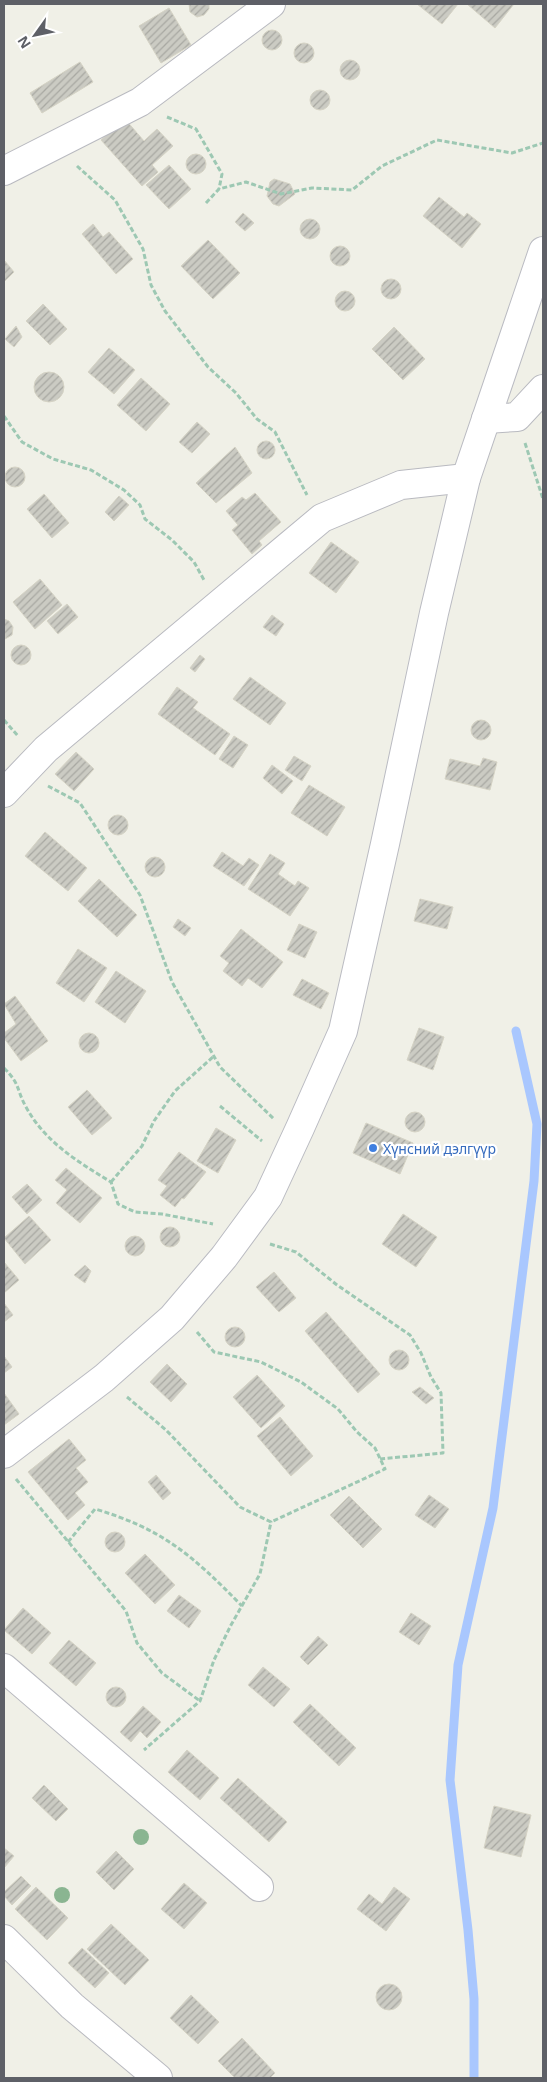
<svg xmlns="http://www.w3.org/2000/svg" width="547" height="2082" font-family="'Noto Sans',sans-serif">
  <style>
    .lines { fill: none; stroke-linecap: round; stroke-linejoin: round }
    .stream { stroke: #a9c7fe; stroke-width: 9 }
    .building { fill: url(#building-hatch); stroke: #d5d3c5 }
    .street-casing { stroke: #b9bac0; stroke-width: 30 }
    .secondary-casing { stroke: #babbc2; stroke-width: 30 }
    .path { stroke: #9dc8b3; stroke-width: 3; stroke-dasharray: 5 2.5; stroke-linecap: butt }
    .street { stroke: #fff; stroke-width: 28 }
    .secondary { stroke: #fff; stroke-width: 28 }
    .tree { fill: #8ab591 }
    .shop-dot { fill: #3f7fe0; stroke: #fff; stroke-width: 2 }
    .labels { text-anchor: middle; dominant-baseline: central; stroke-width: 4.5; stroke-linejoin: round; paint-order: stroke }
    .shop-label { font-size: 14px; fill: #366cbe; stroke: #fff; text-anchor: start }
  </style>
  <defs>
    <pattern id="building-hatch" width="6" height="6" patternUnits="userSpaceOnUse" patternTransform="scale(1.25)"><rect width="6" height="6" fill="#cbcbc3"/><path d="M-1 1l2-2M0 6l6-6M5 7l2-2" fill="none" stroke="#a8a8a2"/></pattern>
  </defs>
  <rect width="100%" height="100%" fill="#f0f0e7"/>
  <g class="lines">
    <path class="stream" d="M 474,2078 L 474,1999 L 468,1930 L 450,1780 L 458,1665 L 493,1508 L 534,1181 L 537,1124 L 516,1031"/>
  </g>
  <g class="building">
    <path d="M 189,4 L 209,4 L 209,9 L 204,15 L 197,17 L 190,12 Z"/>
    <path d="M 417,4 L 458,4 L 442,24 Z"/>
    <path d="M 467,4 L 514,4 L 495,28 Z"/>
    <path d="M 169,8 L 191,45 L 161,63 L 139,26 Z"/>
    <circle cx="272" cy="40" r="10"/>
    <circle cx="304" cy="53" r="10"/>
    <circle cx="350" cy="70" r="10"/>
    <path d="M 80,62 L 93,82 L 42,113 L 30,93 Z"/>
    <circle cx="320" cy="100" r="10"/>
    <path d="M 125,119 L 144,141 L 157,129 L 173,146 L 152,165 L 158,172 L 142,186 L 101,140 Z"/>
    <circle cx="196" cy="164" r="10"/>
    <path d="M 169,165 L 191,189 L 169,209 L 146,185 Z"/>
    <path d="M 274,179 L 290,184 L 295,194 L 279,206 L 273,204 L 267,196 L 270,182 Z"/>
    <path d="M 439,197 L 464,217 L 467,213 L 481,224 L 462,248 L 423,216 Z"/>
    <path d="M 243,213 L 254,223 L 245,231 L 235,222 Z"/>
    <circle cx="310" cy="229" r="10"/>
    <path d="M 93,224 L 103,237 L 109,232 L 133,259 L 116,274 L 82,234 Z"/>
    <path d="M 208,240 L 240,273 L 213,299 L 181,266 Z"/>
    <circle cx="340" cy="256" r="10"/>
    <path d="M 4,260 L 14,272 L 4,282 Z"/>
    <circle cx="391" cy="289" r="10"/>
    <circle cx="345" cy="301" r="10"/>
    <path d="M 43,304 L 67,329 L 50,345 L 26,321 Z"/>
    <path d="M 16,326 L 22,337 L 14,347 L 5,339 Z"/>
    <path d="M 394,327 L 425,359 L 403,380 L 372,349 Z"/>
    <path d="M 109,348 L 135,370 L 114,394 L 88,372 Z"/>
    <circle cx="49" cy="387" r="15"/>
    <path d="M 141,378 L 170,404 L 146,431 L 117,405 Z"/>
    <path d="M 197,422 L 210,434 L 192,453 L 179,442 Z"/>
    <circle cx="266" cy="450" r="9"/>
    <path d="M 235,447 L 252,473 L 216,503 L 196,483 Z"/>
    <circle cx="15" cy="477" r="10"/>
    <path d="M 255,493 L 281,522 L 259,541 L 262,545 L 252,554 L 232,530 L 238,525 L 226,511 L 242,497 L 246,500 Z"/>
    <path d="M 44,494 L 69,523 L 52,538 L 27,509 Z"/>
    <path d="M 119,496 L 129,505 L 114,521 L 105,512 Z"/>
    <path d="M 331,542 L 359,562 L 336,593 L 309,573 Z"/>
    <path d="M 40,579 L 62,605 L 35,629 L 13,602 Z"/>
    <path d="M 67,604 L 78,617 L 58,634 L 47,621 Z"/>
    <path d="M 272,615 L 284,624 L 276,636 L 263,627 Z"/>
    <path d="M 4,619 L 9,621 L 13,627 L 12,635 L 5,639 Z"/>
    <circle cx="21" cy="655" r="10"/>
    <path d="M 200,655 L 205,659 L 195,672 L 190,668 Z"/>
    <path d="M 250,677 L 286,703 L 270,725 L 233,699 Z"/>
    <path d="M 177,687 L 198,702 L 193,708 L 230,734 L 215,755 L 158,714 Z"/>
    <circle cx="481" cy="730" r="10"/>
    <path d="M 234,736 L 248,745 L 233,768 L 219,759 Z"/>
    <path d="M 76,752 L 94,769 L 74,791 L 55,774 Z"/>
    <path d="M 294,756 L 311,766 L 302,781 L 285,770 Z"/>
    <path d="M 483,758 L 497,762 L 490,790 L 445,779 L 450,759 L 480,766 Z"/>
    <path d="M 272,765 L 293,781 L 282,794 L 263,778 Z"/>
    <path d="M 309,785 L 345,807 L 327,836 L 291,813 Z"/>
    <circle cx="118" cy="825" r="10"/>
    <path d="M 45,832 L 87,868 L 68,891 L 25,856 Z"/>
    <path d="M 222,852 L 243,866 L 249,858 L 259,865 L 244,886 L 213,866 Z"/>
    <path d="M 270,854 L 285,863 L 278,874 L 295,886 L 298,881 L 309,888 L 290,916 L 248,889 Z"/>
    <circle cx="155" cy="867" r="10"/>
    <path d="M 99,879 L 137,915 L 117,937 L 78,901 Z"/>
    <path d="M 420,899 L 453,907 L 447,929 L 414,921 Z"/>
    <path d="M 178,919 L 191,928 L 185,936 L 173,927 Z"/>
    <path d="M 299,924 L 317,932 L 305,958 L 287,950 Z"/>
    <path d="M 241,929 L 283,962 L 262,988 L 248,978 L 242,986 L 223,971 L 229,963 L 220,956 Z"/>
    <path d="M 78,949 L 107,968 L 84,1002 L 56,983 Z"/>
    <path d="M 116,971 L 146,991 L 125,1023 L 95,1002 Z"/>
    <path d="M 302,979 L 329,993 L 321,1009 L 293,995 Z"/>
    <path d="M 15,996 L 48,1041 L 21,1061 L 4,1038 L 4,1033 L 16,1024 L 4,1004 Z"/>
    <path d="M 419,1028 L 444,1037 L 433,1070 L 407,1060 Z"/>
    <circle cx="89" cy="1043" r="10"/>
    <path d="M 87,1090 L 112,1118 L 92,1135 L 68,1107 Z"/>
    <circle cx="415" cy="1122" r="10"/>
    <path d="M 366,1123 L 413,1143 L 400,1174 L 353,1153 Z"/>
    <path d="M 216,1128 L 236,1140 L 218,1173 L 197,1161 Z"/>
    <path d="M 179,1152 L 206,1172 L 184,1199 L 182,1198 L 175,1207 L 160,1195 L 167,1186 L 158,1180 Z"/>
    <path d="M 66,1168 L 102,1198 L 80,1223 L 56,1203 L 67,1190 L 55,1180 Z"/>
    <path d="M 27,1184 L 42,1200 L 27,1214 L 12,1197 Z"/>
    <path d="M 403,1214 L 437,1237 L 416,1267 L 382,1244 Z"/>
    <path d="M 29,1216 L 51,1240 L 25,1264 L 4,1238 Z"/>
    <circle cx="170" cy="1237" r="10"/>
    <circle cx="135" cy="1246" r="10"/>
    <path d="M 4,1262 L 19,1280 L 4,1293 Z"/>
    <path d="M 85,1265 L 91,1271 L 85,1283 L 74,1275 Z"/>
    <path d="M 274,1272 L 296,1298 L 279,1312 L 256,1287 Z"/>
    <path d="M 4,1303 L 13,1315 L 4,1322 Z"/>
    <path d="M 326,1312 L 380,1374 L 358,1393 L 305,1331 Z"/>
    <circle cx="235" cy="1337" r="10"/>
    <circle cx="399" cy="1360" r="10"/>
    <path d="M 4,1356 L 12,1367 L 4,1373 Z"/>
    <path d="M 167,1364 L 187,1384 L 171,1402 L 150,1382 Z"/>
    <path d="M 257,1375 L 285,1406 L 261,1428 L 233,1397 Z"/>
    <path d="M 420,1387 L 434,1398 L 426,1404 L 412,1392 Z"/>
    <path d="M 4,1393 L 19,1414 L 4,1425 Z"/>
    <path d="M 280,1417 L 313,1456 L 291,1476 L 257,1436 Z"/>
    <path d="M 69,1439 L 86,1460 L 76,1468 L 88,1482 L 75,1493 L 85,1505 L 68,1520 L 28,1472 Z"/>
    <path d="M 156,1475 L 171,1493 L 163,1500 L 148,1482 Z"/>
    <path d="M 429,1495 L 449,1509 L 435,1528 L 415,1515 Z"/>
    <path d="M 349,1496 L 382,1529 L 363,1548 L 330,1515 Z"/>
    <circle cx="115" cy="1542" r="10"/>
    <path d="M 145,1554 L 175,1585 L 155,1604 L 125,1573 Z"/>
    <path d="M 179,1595 L 201,1611 L 189,1628 L 167,1611 Z"/>
    <path d="M 23,1608 L 51,1633 L 32,1654 L 4,1630 Z"/>
    <path d="M 411,1613 L 431,1626 L 419,1645 L 399,1632 Z"/>
    <path d="M 318,1636 L 328,1645 L 308,1665 L 300,1657 Z"/>
    <path d="M 69,1640 L 96,1663 L 76,1686 L 49,1663 Z"/>
    <path d="M 263,1667 L 290,1689 L 274,1707 L 248,1685 Z"/>
    <circle cx="116" cy="1697" r="10"/>
    <path d="M 310,1704 L 356,1748 L 339,1766 L 293,1722 Z"/>
    <path d="M 143,1706 L 161,1722 L 147,1738 L 140,1731 L 131,1742 L 120,1732 Z"/>
    <path d="M 187,1750 L 219,1778 L 200,1800 L 168,1772 Z"/>
    <path d="M 238,1778 L 287,1822 L 269,1842 L 220,1798 Z"/>
    <path d="M 44,1785 L 68,1809 L 56,1821 L 32,1798 Z"/>
    <path d="M 494,1806 L 531,1815 L 521,1857 L 484,1848 Z"/>
    <path d="M 4,1848 L 14,1856 L 4,1868 Z"/>
    <path d="M 116,1851 L 134,1869 L 114,1890 L 96,1872 Z"/>
    <path d="M 21,1876 L 31,1886 L 12,1905 L 4,1896 L 4,1892 Z"/>
    <path d="M 184,1883 L 207,1903 L 184,1929 L 161,1909 Z"/>
    <path d="M 36,1887 L 68,1918 L 47,1940 L 15,1909 Z"/>
    <path d="M 394,1887 L 410,1899 L 386,1931 L 357,1909 L 369,1894 L 382,1904 Z"/>
    <path d="M 111,1924 L 149,1960 L 125,1985 L 87,1949 Z"/>
    <path d="M 82,1948 L 109,1973 L 95,1988 L 68,1963 Z"/>
    <circle cx="389" cy="1997" r="13"/>
    <path d="M 191,1995 L 219,2022 L 198,2044 L 170,2018 Z"/>
    <path d="M 242,2038 L 275,2073 L 270,2078 L 235,2078 L 218,2061 Z"/>
  </g>
  <g class="lines">
    <defs>
      <g id="street">
        <path d="M 4,171 L 140,102 L 271,4"/>
        <path d="M 486,419 L 517,417 L 543,389"/>
        <path d="M 4,793 L 46,749 L 322,518 L 401,485 L 466,478"/>
        <path d="M 4,1668 L 259,1887"/>
        <path d="M 4,1939 L 72,2006 L 158,2078"/>
      </g>
      <path id="secondary" d="M 4,1454 L 104,1378 L 172,1318 L 224,1257 L 268,1197 L 300,1128 L 343,1031 L 385,844 L 434,613 L 466,478 L 543,251"/>
    </defs>
    <use href="#street" class="street-casing"/>
    <use href="#secondary" class="secondary-casing"/>
    <g class="path">
      <path d="M 167,117 L 196,129 L 222,174 L 219,189"/>
      <path d="M 77,166 L 115,200 L 143,249 L 151,285 L 165,311 L 208,367 L 236,393 L 257,419 L 275,432 L 307,495"/>
      <path d="M 206,203 L 219,189 L 246,182 L 281,194 L 312,188 L 352,190 L 382,166 L 437,140 L 512,153 L 543,143"/>
      <path d="M 4,416 L 22,442 L 53,459 L 91,470 L 124,490 L 140,505 L 145,519 L 172,540 L 194,562 L 204,580"/>
      <path d="M 525,443 L 543,499"/>
      <path d="M 4,720 L 18,736"/>
      <path d="M 48,786 L 80,803 L 140,895 L 172,982 L 220,1067 L 274,1119"/>
      <path d="M 4,1068 C 21,1085 16,1089 26,1107 C 45,1142 78,1162 111,1182 L 118,1204 L 135,1212 L 162,1214 L 213,1224"/>
      <path d="M 220,1106 L 262,1141"/>
      <path d="M 111,1182 L 142,1146 L 154,1121 L 175,1091 L 214,1056"/>
      <path d="M 270,1244 L 296,1252 L 337,1285 L 410,1335 L 421,1353 L 431,1377 L 441,1393 L 443,1453 L 380,1459"/>
      <path d="M 197,1332 L 214,1352 L 261,1362 L 301,1382 L 338,1409 L 357,1432 L 375,1448 L 385,1469 L 271,1522"/>
      <path d="M 127,1397 L 166,1430 L 240,1507 L 271,1522 L 260,1574 L 231,1625 L 214,1660 L 200,1701 L 144,1750"/>
      <path d="M 16,1479 L 126,1611 L 137,1643 L 162,1673 L 200,1701"/>
      <path d="M 68,1542 L 95,1509 C 163,1529 193,1556 242,1606"/>
    </g>
    <use href="#street" class="street"/>
    <use href="#secondary" class="secondary"/>
  </g>
  <g class="tree">
    <circle cx="141" cy="1837" r="8"/>
    <circle cx="62" cy="1895" r="8"/>
  </g>
  <circle class="shop-dot" cx="373" cy="1148" r="5"/>
  <g class="labels">
    <g class="shop-label">
      <text x="383" y="1148">Хүнсний дэлгүүр</text>
    </g>
  </g>
  <rect width="547" height="2082" fill="none" stroke="#5e6067" stroke-width="10"/>
  <g transform="translate(35 35) rotate(237)" stroke="#ffffff" stroke-width="4" paint-order="stroke">
  <path d="M0-4L9 19L0 12L-9 19Z" fill="#5e6067"/>
  <text y="-8" font-size="14" font-weight="bold" text-anchor="middle" fill="#5e6067">N</text>
  </g>
</svg>
